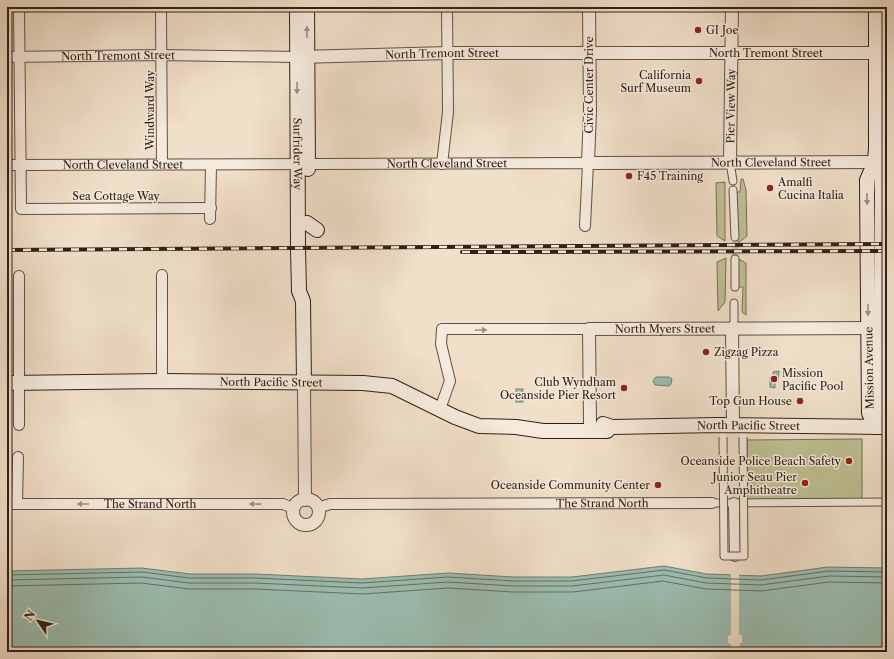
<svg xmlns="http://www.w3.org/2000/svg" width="894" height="659" font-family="'Libre Caslon Text',serif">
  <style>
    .green { fill: #bec093; stroke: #787055 }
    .water { fill: #9bbdb0; stroke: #717e73 }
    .pier { fill: #f0dfc9 }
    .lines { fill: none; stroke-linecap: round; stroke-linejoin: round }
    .shore { stroke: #666e64; stroke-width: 1 }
    .pedestrian-tunnel { stroke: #cab9a5; stroke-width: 7; stroke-dasharray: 7 3.5; stroke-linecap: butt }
    .pedestrian-casing { stroke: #615044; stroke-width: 9 }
    .minor-casing { stroke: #615044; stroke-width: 12 }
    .tertiary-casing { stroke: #615044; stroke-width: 14 }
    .secondary-casing { stroke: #312017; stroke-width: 16 }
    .pedestrian { stroke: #f5eadc; stroke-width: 7 }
    .minor { stroke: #f5eadc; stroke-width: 10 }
    .tertiary { stroke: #f5eadc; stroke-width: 12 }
    .secondary { stroke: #f5eadc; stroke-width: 14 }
    .rail-casing { stroke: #312017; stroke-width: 4 }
    .rail { stroke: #f5eadc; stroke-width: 2.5; stroke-dasharray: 8; stroke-linecap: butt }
    .pedestrian-bridge-casing { stroke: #615044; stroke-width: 9; stroke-linecap: butt }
    .pedestrian-bridge { stroke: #f5eadc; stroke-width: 7 }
    .oneway { fill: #9d8f83 }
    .poi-dot { fill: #8f2418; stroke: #f5eadc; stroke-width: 1.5 }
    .labels { text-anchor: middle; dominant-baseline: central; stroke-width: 3; stroke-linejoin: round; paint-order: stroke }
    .poi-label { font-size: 11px; fill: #312017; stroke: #f5eadc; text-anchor: end }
    .street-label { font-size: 11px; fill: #312017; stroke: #f5eadc }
  </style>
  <rect width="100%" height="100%" fill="#f0dfc9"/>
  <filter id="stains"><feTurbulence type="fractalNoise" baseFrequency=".005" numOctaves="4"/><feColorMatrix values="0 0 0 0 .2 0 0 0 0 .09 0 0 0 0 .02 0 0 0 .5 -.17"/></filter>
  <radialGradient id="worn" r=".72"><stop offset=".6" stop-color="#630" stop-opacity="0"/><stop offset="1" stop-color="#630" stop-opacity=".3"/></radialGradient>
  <g class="green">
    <path d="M 741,179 L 743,179 L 746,190 L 747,236 L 738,243 L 736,192 L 740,192 Z"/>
    <path d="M 725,182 L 725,241 L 717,236 L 716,183 Z"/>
    <path d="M 726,258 L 725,302 L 718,311 L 717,262 Z"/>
    <path d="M 737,258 L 746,263 L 746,315 L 742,312 L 743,287 L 736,287 Z"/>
    <path d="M 862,439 L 862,499 L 747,500 L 747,440 Z"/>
  </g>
  <g class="water">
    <path d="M 779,371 L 778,381 L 775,382 L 775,388 L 770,387 L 770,377 L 773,376 L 773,372 Z"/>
    <path d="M 656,377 L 669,377 L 672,379 L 671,384 L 669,386 L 655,385 L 653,381 Z"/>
    <rect x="516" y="389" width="7" height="13"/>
    <path d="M 664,566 L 707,574 L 761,576 L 828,567 L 887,568 L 887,652 L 7,652 L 7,571 L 142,568 L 190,574 L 255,574 L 362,579 L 448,573 L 513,577 L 572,577 Z"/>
  </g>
  <path class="pier" d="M 731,573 L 739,573 L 739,635 L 742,635 L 742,643 L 740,643 L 740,652 L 731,652 L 731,644 L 728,643 L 728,636 L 731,635 Z"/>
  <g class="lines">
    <g class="shore">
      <path d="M 7,575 L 142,572 L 189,578 L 255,578 L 362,583 L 448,577 L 513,581 L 572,581 L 664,570 L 707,578 L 761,580 L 829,571 L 887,572"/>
      <path d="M 7,580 L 142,577 L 189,583 L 255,583 L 362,588 L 448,582 L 513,586 L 572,586 L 664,575 L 706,583 L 761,585 L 829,576 L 887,577"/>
      <path d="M 7,586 L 141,583 L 189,589 L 255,589 L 363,594 L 448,588 L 513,592 L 573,592 L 663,581 L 706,589 L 761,591 L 829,582 L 887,583"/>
    </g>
    <path class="pedestrian-tunnel" d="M 735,259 L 735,237"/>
    <defs>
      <g id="pedestrian">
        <path d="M 730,162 L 733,181"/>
        <path d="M 733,190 L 735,237"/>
        <path d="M 735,287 L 735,259"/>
        <path d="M 732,329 L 734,321 L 734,303"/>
        <path d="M 712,503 L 887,502"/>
      </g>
      <g id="minor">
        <path d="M 19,7 L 21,209 L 211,208"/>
        <path d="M 161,7 L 162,164"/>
        <path id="s1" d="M 7,57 L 162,55 L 297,57"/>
        <path d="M 442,164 L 448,112 L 447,7"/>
        <path id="s2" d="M 7,165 L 588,163 L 585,226"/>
        <path d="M 210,219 L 211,165"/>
        <path d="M 19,276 L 19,425"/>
        <path d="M 162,381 L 162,275"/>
        <path d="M 440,409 L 450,381 L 441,344 L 442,329 L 589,329"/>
        <path d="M 734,503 L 735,556"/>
        <path id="s3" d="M 7,504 L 283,504 L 293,508"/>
        <path d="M 17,504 L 18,457"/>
        <path id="s4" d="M 318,508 L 330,504 L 712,503"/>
      </g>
      <g id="tertiary">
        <path id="s5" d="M 589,7 L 590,111 L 588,163 L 875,162"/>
        <path id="s6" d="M 299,57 L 448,53 L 876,53"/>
        <path id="s7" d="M 730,162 L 732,7"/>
        <path d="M 732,329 L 733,426"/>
        <path d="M 304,383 L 305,500"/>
        <path id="s8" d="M 590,423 L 589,329 L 878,328"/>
        <circle cx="306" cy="512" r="13"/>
      </g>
      <g id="secondary">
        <path id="s9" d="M 297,7 L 298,248 L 299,291 L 303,301 L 304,383"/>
        <path d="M 307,7 L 308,169"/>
        <path d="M 875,162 L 881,172 L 882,195 L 881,414 L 875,427"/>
        <path d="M 307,223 L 317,230"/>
        <path id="s10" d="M 7,383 L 162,381 L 363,383 L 392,386 L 455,417 L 479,426 L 516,427 L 543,431 L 607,431 L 610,427"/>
        <path id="s11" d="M 603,424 L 612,427 L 718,425 L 887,427"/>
        <path d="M 875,427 L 869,413 L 867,186 L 867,180 L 875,162 L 876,148 L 876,7"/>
      </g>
    </defs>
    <use href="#pedestrian" class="pedestrian-casing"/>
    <use href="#minor" class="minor-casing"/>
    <use href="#tertiary" class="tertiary-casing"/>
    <use href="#secondary" class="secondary-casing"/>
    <use href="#pedestrian" class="pedestrian"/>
    <use href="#minor" class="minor"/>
    <use href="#tertiary" class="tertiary"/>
    <use href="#secondary" class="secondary"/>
    <defs>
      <g id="rail">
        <path d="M 7,250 L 887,244"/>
        <path d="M 462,252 L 887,251"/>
      </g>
    </defs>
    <use href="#rail" class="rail-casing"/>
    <use href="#rail" class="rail"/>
    <defs>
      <path id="pedestrian-bridge" d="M 723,437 L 724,556 L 744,556 L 743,437"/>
    </defs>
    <use href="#pedestrian-bridge" class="pedestrian-bridge-casing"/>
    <use href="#pedestrian-bridge" class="pedestrian-bridge"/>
  </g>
  <defs><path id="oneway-solid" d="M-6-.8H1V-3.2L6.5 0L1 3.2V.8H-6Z"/></defs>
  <g class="oneway">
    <use href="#oneway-solid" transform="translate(307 32) rotate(-90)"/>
    <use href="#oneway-solid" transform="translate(297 88) rotate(90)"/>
    <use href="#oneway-solid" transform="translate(867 199) rotate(89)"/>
    <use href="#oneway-solid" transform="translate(868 310) rotate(90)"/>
    <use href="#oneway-solid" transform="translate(481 330)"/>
    <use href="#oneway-solid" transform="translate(83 504) rotate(180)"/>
    <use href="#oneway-solid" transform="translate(255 504) rotate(-179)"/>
  </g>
  <g class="poi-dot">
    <circle cx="698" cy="30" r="4"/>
    <circle cx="699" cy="81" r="4"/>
    <circle cx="629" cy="176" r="4"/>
    <circle cx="770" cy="188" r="4"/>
    <circle cx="706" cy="352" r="4"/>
    <circle cx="774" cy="379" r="4"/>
    <circle cx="624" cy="388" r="4"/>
    <circle cx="800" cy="401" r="4"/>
    <circle cx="849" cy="461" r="4"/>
    <circle cx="805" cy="483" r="4"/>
    <circle cx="658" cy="485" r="4"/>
  </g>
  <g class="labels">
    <g class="poi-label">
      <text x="706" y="30" text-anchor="start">GI Joe</text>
      <text x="691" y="75">California<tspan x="691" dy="13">Surf Museum</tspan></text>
      <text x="637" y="176" text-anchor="start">F45 Training</text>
      <text x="778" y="182" text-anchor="start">Amalfi<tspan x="778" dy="13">Cucina Italia</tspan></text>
      <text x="714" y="352" text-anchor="start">Zigzag Pizza</text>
      <text x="782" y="373" text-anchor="start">Mission<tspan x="782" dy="13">Pacific Pool</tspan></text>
      <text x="616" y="382">Club Wyndham<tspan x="616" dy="13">Oceanside Pier Resort</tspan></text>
      <text x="792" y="401">Top Gun House</text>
      <text x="841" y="461">Oceanside Police Beach Safety</text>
      <text x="797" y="477">Junior Seau Pier<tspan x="797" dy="13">Amphitheatre</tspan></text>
      <text x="650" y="485">Oceanside Community Center</text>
    </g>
    <g class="street-label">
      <text stroke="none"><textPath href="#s6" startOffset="143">North Tremont Street</textPath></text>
      <text stroke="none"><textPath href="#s6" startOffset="467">North Tremont Street</textPath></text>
      <text stroke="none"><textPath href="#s1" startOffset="111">North Tremont Street</textPath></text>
      <text transform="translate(589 85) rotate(-90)">Civic Center Drive</text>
      <text stroke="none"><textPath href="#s7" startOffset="56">Pier View Way</textPath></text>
      <text transform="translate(150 110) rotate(-90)">Windward Way</text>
      <text stroke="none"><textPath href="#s9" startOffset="147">Surfrider Way</textPath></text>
      <text stroke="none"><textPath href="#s5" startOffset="339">North Cleveland Street</textPath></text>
      <text stroke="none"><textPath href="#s2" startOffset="440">North Cleveland Street</textPath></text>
      <text stroke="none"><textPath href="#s2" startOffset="116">North Cleveland Street</textPath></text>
      <text x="116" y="196">Sea Cottage Way</text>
      <text stroke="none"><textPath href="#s8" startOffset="170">North Myers Street</textPath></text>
      <text transform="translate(869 368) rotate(-91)">Mission Avenue</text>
      <text stroke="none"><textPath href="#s10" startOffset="264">North Pacific Street</textPath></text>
      <text stroke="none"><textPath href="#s11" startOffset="146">North Pacific Street</textPath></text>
      <text stroke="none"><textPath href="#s3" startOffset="143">The Strand North</textPath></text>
      <text stroke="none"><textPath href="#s4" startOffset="285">The Strand North</textPath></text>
    </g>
  </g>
  <rect width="894" height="659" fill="none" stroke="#f0dfc9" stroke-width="24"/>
  <rect x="8" y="8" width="878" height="643" fill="none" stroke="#312017" stroke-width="2"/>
  <rect x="12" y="12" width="870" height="635" fill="none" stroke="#312017"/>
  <g transform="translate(38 621) rotate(305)" stroke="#f5eadc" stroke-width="3" paint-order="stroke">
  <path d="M0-3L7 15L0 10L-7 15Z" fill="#312017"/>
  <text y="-6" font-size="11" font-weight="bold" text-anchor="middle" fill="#312017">N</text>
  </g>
  <rect width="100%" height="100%" filter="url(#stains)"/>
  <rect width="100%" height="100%" fill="url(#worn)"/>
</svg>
